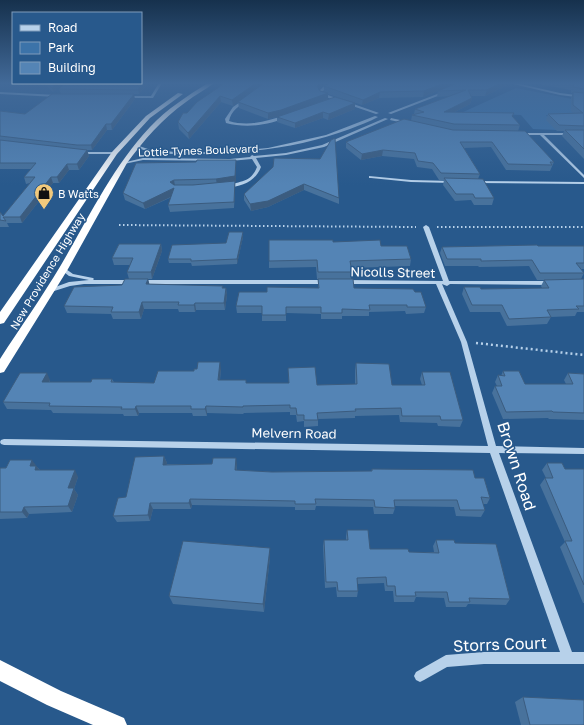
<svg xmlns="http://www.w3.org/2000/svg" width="584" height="725" font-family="'Golos Text',sans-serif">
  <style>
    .green { fill: #3c73a9 }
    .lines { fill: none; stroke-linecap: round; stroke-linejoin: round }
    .path-far1 { stroke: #b7d1ea; stroke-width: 2; stroke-dasharray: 1.5 2.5; stroke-linecap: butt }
    .path { stroke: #b7d1ea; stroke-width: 2.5; stroke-dasharray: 2 3; stroke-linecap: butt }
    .minor { fill: #b7d1ea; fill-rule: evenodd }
    .highway { fill: #fff; fill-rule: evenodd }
    .wall { fill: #48729c }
    .shaded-wall { fill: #3b5c7f }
    .building { fill: #5484b5; stroke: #3b5c7f }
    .labels { text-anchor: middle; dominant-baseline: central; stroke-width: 3; stroke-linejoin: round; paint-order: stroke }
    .far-street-label { font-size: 11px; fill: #fff; stroke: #28598c }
    .far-poi-label { font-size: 11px; fill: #fff; stroke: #28598c; text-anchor: start }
    .street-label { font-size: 13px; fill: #fff; stroke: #28598c }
    .near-street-label { font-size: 16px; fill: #fff; stroke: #28598c }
  </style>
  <rect width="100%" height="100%" fill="#28598c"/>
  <path class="green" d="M 516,88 L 577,100 L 582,116 L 546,115 L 558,130 L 533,129 L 521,115 L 461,113 Z"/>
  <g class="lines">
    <g class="path-far1">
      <path d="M 119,225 L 416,227"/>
      <path d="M 437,227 L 584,227"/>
    </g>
    <path class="path" d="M 476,343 L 584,355"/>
    <g class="minor">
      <path d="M 159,83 L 162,83 L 153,98 L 125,98 L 123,97 L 125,96 L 151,96 Z"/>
      <path d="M 332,83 L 336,83 L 325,89 L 322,92 L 322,93 L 379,113 L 376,114 L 320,95 L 318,92 L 323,87 Z"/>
      <path d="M 509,83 L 516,83 L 560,93 L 584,96 L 584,98 L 560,95 Z"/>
      <path d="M 445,91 L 448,92 L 391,114 L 388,113 Z"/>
      <path d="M 0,92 L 57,95 L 59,96 L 57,97 L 0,94 Z"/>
      <path d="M 246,98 L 247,100 C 239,106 231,111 229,121 C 249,127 267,121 286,115 L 288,116 C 270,126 245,128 226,123 L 225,119 L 233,107 Z"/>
      <path d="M 375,116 L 378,117 C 369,122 359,125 350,129 C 299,148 245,154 191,154 C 173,154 150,155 134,146 L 136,145 L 151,150 L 176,152 L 223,152 L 268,148 L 326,135 Z"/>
      <path d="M 385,118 L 388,119 L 324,147 L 286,155 L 256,158 L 261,167 C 255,182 242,186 227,188 L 225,187 C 238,180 250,185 257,167 L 252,159 L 230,161 L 143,160 L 124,164 L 122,163 L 143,158 L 230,159 L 250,157 L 252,155 L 254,156 L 286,153 L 322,145 Z"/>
      <path d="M 391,118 L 409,122 L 410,123 L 408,124 L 390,120 Z"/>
      <path d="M 519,133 L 584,133 L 584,135 L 544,135 L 584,175 L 584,178 L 540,135 L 518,135 L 517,134 Z"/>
      <path d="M 80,152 L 114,152 L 116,153 L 114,154 L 79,154 L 79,152 Z"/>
      <path d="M 369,176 L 411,180 L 453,181 L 455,182 L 453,183 L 411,182 L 371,178 L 369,178 Z"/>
      <path d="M 473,181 L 584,182 L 584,184 L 475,183 L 473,182 Z"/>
      <path d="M 426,225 L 429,227 L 449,281 L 550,281 L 553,283 L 550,285 L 450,284 L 447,286 L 442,284 L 467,342 L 496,446 L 584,448 L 584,454 L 499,453 L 572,652 L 584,652 L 584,664 L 484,664 L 447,667 L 424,680 L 420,682 L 416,680 L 414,676 L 416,672 L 446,655 L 484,652 L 560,652 L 490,453 L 4,445 L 1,444 L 0,442 L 1,440 L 4,439 L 488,446 L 461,342 L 436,284 L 344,284 L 341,282 L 344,280 L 443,281 L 423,227 Z"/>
      <path d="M 63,267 L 73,274 L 93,278 L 94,279 L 93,280 L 328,280 L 331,282 L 328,284 L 84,284 L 70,286 L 51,292 L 47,292 L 46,291 L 47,290 L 69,282 L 89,280 L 69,276 L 60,269 Z"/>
    </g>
    <g class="highway">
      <path d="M 208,83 L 214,83 C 205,90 195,95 186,102 C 162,119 144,140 127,163 L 68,269 L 4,372 L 0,373 L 0,359 C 20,328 42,297 61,265 C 88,219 113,166 150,127 C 167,109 187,96 208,83 Z"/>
      <path d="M 178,93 L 183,94 L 150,118 L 117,154 L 4,323 L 0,324 L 0,312 L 112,152 L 146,116 Z"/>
      <path d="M 0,660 L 61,691 L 124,718 L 127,725 L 93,725 L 47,705 L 0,681 Z"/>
    </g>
  </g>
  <g class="wall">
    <path d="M 43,83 L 64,83 L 53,92 Z"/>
    <path d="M 65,83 L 148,83 L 139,94 L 61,94 L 59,89 Z"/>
    <path d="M 223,83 L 263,83 L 233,106 L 221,102 L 189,139 L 179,129 L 178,122 L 187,113 L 223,84 Z"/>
    <path d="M 329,83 L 323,86 L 319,90 L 320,91 L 324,92 L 324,86 L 456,83 L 423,97 L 379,98 L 362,105 L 328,94 L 328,99 L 355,103 L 355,109 L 328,120 L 323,118 L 295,128 L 277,122 L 277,117 L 268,119 L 239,108 L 238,102 Z"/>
    <path d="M 533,83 L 584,83 L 584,159 L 562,136 L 564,131 L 557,131 L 546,120 L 548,114 L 573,113 L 571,111 L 571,98 L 573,93 L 571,93 L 571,90 Z"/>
    <path d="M 507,85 L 485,96 L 471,96 L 472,98 L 470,104 L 455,112 L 513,117 L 520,125 L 518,131 L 554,162 L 550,171 L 506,170 L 491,147 L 464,148 L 480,174 L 478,179 L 494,198 L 492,205 L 474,205 L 471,200 L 455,201 L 443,185 L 444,180 L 439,180 L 432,169 L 417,167 L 414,159 L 382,156 L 361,160 L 346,148 L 346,142 L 411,121 L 412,115 L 414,114 L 415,109 L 450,96 L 437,97 L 438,91 Z"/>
    <path d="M 135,99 L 112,130 L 107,130 L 92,150 L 87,150 L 89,156 L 79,170 L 69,170 L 59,183 L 53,183 L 22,223 L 7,223 L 9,227 L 0,227 L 0,212 L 3,216 L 30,183 L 26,184 L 24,177 L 31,169 L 0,169 L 0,111 L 25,114 Z"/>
    <path d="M 236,160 L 236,182 L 235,182 L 235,188 L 234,208 L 170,212 L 168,205 L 172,197 L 145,209 L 125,200 L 123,193 L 196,162 Z"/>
    <path d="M 273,167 L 339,198 L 339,204 L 304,190 L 268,207 L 251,211 L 244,200 L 244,194 Z"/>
    <path d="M 243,232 L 243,237 L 237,264 L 192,266 L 191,263 L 169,263 L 168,259 L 226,243 Z"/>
    <path d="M 333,242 L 381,246 L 411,259 L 410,266 L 351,268 L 352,272 L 351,279 L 317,279 L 316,267 L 269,268 L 269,261 Z"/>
    <path d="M 161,244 L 162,251 L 152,279 L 148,279 L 149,284 L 223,286 L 223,288 L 226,288 L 227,295 L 225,310 L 196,310 L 195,312 L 179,312 L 178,309 L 144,309 L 141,319 L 113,319 L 111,314 L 67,313 L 64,306 L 122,285 L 129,279 L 127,272 L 130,265 L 114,265 L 112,258 Z"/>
    <path d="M 584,246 L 584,269 L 581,269 L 584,273 L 581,279 L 584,279 L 584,312 L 577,312 L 575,316 L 551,317 L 547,324 L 507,326 L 500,312 L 470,312 L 462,294 L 464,287 L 481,289 L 542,288 L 541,286 L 544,280 L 550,280 L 537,280 L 529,266 L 479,267 L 478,266 L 445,266 L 440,253 L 442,247 Z"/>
    <path d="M 318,279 L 426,307 L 424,313 L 406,314 L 405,311 L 369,312 L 369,316 L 342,316 L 342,319 L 321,319 L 321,314 L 286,313 L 286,321 L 262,321 L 262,313 L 237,313 L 236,306 L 267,292 L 318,288 Z"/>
    <path d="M 356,363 L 392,385 L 422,385 L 420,379 L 422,372 L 463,420 L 460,427 L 438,426 L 437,423 L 400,422 L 399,415 L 355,416 L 355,418 L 318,419 L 318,426 L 304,427 L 304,421 L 297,422 L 296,415 L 290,415 L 290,412 L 244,413 L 243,414 L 207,413 L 207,416 L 193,416 L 192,413 L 139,413 L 138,416 L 124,416 L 123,414 L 53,413 L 51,410 L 7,409 L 3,402 L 50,380 L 50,382 L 91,382 L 112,379 L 114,382 L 154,383 L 194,371 L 221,369 L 220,380 L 247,383 L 289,383 L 288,368 L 317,385 L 355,384 L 355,370 Z"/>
    <path d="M 503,371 L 525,384 L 566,384 L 564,380 L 568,373 L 584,374 L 584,420 L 549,419 L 548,418 L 503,419 L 492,393 L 495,386 L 497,386 L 495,382 L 498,375 L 501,376 Z"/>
    <path d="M 164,456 L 167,463 L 166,464 L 237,464 L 237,470 L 272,472 L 371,471 L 372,469 L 475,478 L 490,498 L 487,504 L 483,504 L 485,510 L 481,517 L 456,516 L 454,507 L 395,506 L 395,508 L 393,514 L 374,514 L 373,507 L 316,506 L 315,510 L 295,510 L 295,507 L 192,505 L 191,509 L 153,509 L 150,521 L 117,522 L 113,516 L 126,497 Z"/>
    <path d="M 547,463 L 565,469 L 584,469 L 584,603 L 583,603 L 560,547 L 565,542 L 540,485 L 545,478 L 546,478 L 542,470 Z"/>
    <path d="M 36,466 L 40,470 L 78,477 L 74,489 L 78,495 L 72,512 L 29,514 L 27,518 L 0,519 L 0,468 Z"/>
    <path d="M 347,530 L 370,549 L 409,552 L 434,552 L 433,546 L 436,540 L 455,543 L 510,599 L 506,605 L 468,604 L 466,607 L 446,607 L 444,598 L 416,597 L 414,602 L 394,602 L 393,591 L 385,591 L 384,583 L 357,584 L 358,591 L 357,597 L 337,597 L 336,587 L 325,588 L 323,546 L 324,540 L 346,540 L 346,536 Z"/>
    <path d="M 270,557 L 264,612 L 173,604 L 169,596 Z"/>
    <path d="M 523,697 L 584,725 L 521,725 L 515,702 Z"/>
  </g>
  <g class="shaded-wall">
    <path d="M 57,83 L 64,83 L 53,92 L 52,88 Z"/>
    <path d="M 143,83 L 148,83 L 139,94 L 138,90 Z"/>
    <path d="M 256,83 L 263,83 L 233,106 L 232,100 Z"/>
    <path d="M 320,83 L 329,83 L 323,86 L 317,92 L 317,86 Z"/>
    <path d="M 444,83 L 456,83 L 423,97 L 424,91 Z"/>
    <path d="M 500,83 L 507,83 L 507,85 L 485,96 L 487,90 Z"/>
    <path d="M 380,92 L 379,98 L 362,105 L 363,100 Z"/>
    <path d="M 328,93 L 328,99 L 281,116 L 268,119 L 268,113 Z"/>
    <path d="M 134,94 L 135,99 L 112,130 L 111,124 Z"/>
    <path d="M 220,96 L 221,102 L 189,139 L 188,133 Z"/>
    <path d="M 472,98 L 470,104 L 443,118 L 444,112 Z"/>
    <path d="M 355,103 L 355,109 L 328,120 L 329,114 Z"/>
    <path d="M 323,112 L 323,118 L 295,128 L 295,123 Z"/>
    <path d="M 106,124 L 107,130 L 92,150 L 91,145 Z"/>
    <path d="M 87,150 L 89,156 L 79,170 L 77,164 Z"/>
    <path d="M 383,150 L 382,156 L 361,160 L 362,154 Z"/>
    <path d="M 236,160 L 236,182 L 235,182 L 235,188 L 234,208 L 234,202 L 217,185 L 216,179 Z"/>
    <path d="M 67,164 L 69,170 L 59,183 L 57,177 Z"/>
    <path d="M 51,177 L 53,183 L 22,223 L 20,217 Z"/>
    <path d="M 174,180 L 175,186 L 170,182 Z"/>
    <path d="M 304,184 L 304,190 L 268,207 L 251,211 L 250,204 Z"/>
    <path d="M 174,188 L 175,195 L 145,209 L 143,203 Z"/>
    <path d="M 243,232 L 243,237 L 237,264 L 237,259 Z"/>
    <path d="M 161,244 L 162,251 L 152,279 L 151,272 Z"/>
    <path d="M 148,279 L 150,286 L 146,284 Z"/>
    <path d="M 226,288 L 227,295 L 225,310 L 224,303 Z"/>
    <path d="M 142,302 L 144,309 L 141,319 L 139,312 Z"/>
    <path d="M 195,303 L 196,310 L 195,312 L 194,305 Z"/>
    <path d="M 220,362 L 221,369 L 219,386 L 218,380 Z"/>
    <path d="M 47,373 L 50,380 L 46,388 L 42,382 Z"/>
    <path d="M 136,406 L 139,413 L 138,416 L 135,409 Z"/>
    <path d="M 206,406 L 207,413 L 207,416 L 205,409 Z"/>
    <path d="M 164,456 L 167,463 L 165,471 L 163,465 Z"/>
    <path d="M 236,458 L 237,464 L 236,477 L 235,470 Z"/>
    <path d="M 32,460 L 41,472 L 39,477 L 30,466 Z"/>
    <path d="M 75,470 L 78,477 L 74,489 L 78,495 L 72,512 L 68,506 L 68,488 Z"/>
    <path d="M 190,499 L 192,505 L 191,509 L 189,503 Z"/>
    <path d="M 150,503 L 153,509 L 150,521 L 148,515 Z"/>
    <path d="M 24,507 L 29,514 L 27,518 L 22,512 Z"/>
    <path d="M 270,548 L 270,557 L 264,612 L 263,604 Z"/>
  </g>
  <g class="building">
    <path d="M 46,83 L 57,83 L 52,88 Z"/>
    <path d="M 65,83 L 143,83 L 138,90 L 59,89 Z"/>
    <path d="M 225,83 L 256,83 L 232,100 L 220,96 L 188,133 L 178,122 L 183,113 L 187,113 L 197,102 Z"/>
    <path d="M 264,83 L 320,83 L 317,86 L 320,91 L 328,93 L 281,110 L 268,113 L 238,102 Z"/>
    <path d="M 329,83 L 444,83 L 424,91 L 380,92 L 363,100 L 324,86 Z"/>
    <path d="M 457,83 L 500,83 L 487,90 L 468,90 L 472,98 L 444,112 L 514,113 L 512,116 L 520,125 L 454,124 L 412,115 L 424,112 L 415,109 L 466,90 L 438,91 Z"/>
    <path d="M 569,83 L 584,83 L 584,89 L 573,87 L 574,84 Z"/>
    <path d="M 573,92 L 584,93 L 584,126 L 559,125 L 548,114 L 583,113 L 573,105 Z"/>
    <path d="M 52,94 L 134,94 L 111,124 L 106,124 L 91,145 L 77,145 L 0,136 L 0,111 L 25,114 Z"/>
    <path d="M 335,97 L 355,103 L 329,114 L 323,112 L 295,123 L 277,117 Z"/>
    <path d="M 404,119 L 453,130 L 525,131 L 554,162 L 550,162 L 552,165 L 508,164 L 492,142 L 460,142 L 480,174 L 441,173 L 433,163 L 418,161 L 415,153 L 383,150 L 362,154 L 346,142 Z"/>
    <path d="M 565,130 L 584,130 L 584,149 Z"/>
    <path d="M 335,138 L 339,198 L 304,184 L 268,201 L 250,204 L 244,194 L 273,167 L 274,158 L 320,159 L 331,140 Z"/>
    <path d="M 0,140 L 87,150 L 77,164 L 67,164 L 57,177 L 51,177 L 20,217 L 3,217 L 6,221 L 0,220 L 0,212 L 3,216 L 35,177 L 24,177 L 36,163 L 0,163 Z"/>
    <path d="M 197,160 L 236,160 L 235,176 L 216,179 L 174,180 L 170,182 L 174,185 L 193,185 L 235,181 L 234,202 L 168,205 L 174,188 L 143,203 L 123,193 L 136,163 L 196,162 Z"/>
    <path d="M 444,178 L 483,179 L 494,198 L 475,198 L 473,194 L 456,194 Z"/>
    <path d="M 229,232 L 243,232 L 237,259 L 191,261 L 191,259 L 168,259 L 172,245 L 226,243 Z"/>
    <path d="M 269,240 L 333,240 L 333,242 L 380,240 L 381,246 L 407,246 L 411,259 L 350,261 L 352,272 L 318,272 L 317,260 L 269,261 Z"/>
    <path d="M 119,244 L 161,244 L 151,272 L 127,272 L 133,258 L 112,258 Z"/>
    <path d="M 537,245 L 538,246 L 584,246 L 584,263 L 576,263 L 584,273 L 540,273 L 532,260 L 481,261 L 481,259 L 447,259 L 442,247 Z"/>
    <path d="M 125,279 L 148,279 L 146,284 L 223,286 L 222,288 L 226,288 L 224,303 L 195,303 L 194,305 L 178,305 L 179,302 L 142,302 L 139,312 L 111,312 L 113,307 L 64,306 L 74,287 L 122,285 Z"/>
    <path d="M 318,279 L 353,279 L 354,288 L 413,289 L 415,292 L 421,292 L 426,307 L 407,307 L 407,305 L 369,305 L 370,310 L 342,309 L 342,313 L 321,313 L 321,307 L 286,307 L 286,315 L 262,315 L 262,306 L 236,306 L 239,292 L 267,292 L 267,287 L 319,288 Z"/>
    <path d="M 584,279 L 584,306 L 576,306 L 579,309 L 547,310 L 551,317 L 509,319 L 502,305 L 472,305 L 464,287 L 480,287 L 481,289 L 549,288 L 544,280 Z"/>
    <path d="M 198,362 L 220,362 L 218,380 L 246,380 L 246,383 L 289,383 L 288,368 L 315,367 L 317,385 L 357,384 L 356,363 L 389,364 L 392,385 L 425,385 L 422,372 L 450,372 L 463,420 L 441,420 L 440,416 L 402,416 L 401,408 L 355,409 L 356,411 L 317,413 L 318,420 L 304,420 L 304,415 L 297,415 L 296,408 L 290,408 L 290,405 L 243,406 L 243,407 L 206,406 L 205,409 L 191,409 L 191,406 L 136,406 L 135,409 L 121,409 L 122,407 L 49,406 L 50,403 L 3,402 L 20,373 L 47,373 L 42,382 L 91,382 L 92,379 L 112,379 L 111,382 L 154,383 L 158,371 L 194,371 L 194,369 L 197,369 Z"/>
    <path d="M 503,371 L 519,371 L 525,384 L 573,384 L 568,373 L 584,374 L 584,413 L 553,412 L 552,411 L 506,412 L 495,386 L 502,386 L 498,375 L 505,376 Z"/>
    <path d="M 164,456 L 163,465 L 212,464 L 213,458 L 236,458 L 235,470 L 272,472 L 372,471 L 372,469 L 473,470 L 475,478 L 484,478 L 490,498 L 481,497 L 485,510 L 460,510 L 457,500 L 394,500 L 395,508 L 375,507 L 374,500 L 315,499 L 316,504 L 295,504 L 295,501 L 190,499 L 189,503 L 150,503 L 148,515 L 113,516 L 118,498 L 126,497 L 135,457 Z"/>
    <path d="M 10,460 L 32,460 L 30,466 L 36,466 L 35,470 L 75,470 L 68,488 L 74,488 L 68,506 L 24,507 L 22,512 L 0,512 L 0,468 L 6,468 Z"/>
    <path d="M 547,463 L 562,463 L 565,469 L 584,469 L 584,585 L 565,541 L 572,541 L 545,478 L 553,478 Z"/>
    <path d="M 347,530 L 368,530 L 370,549 L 408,549 L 409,552 L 439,553 L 436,540 L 454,540 L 455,543 L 496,544 L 510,599 L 469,598 L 470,602 L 449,602 L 447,592 L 415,592 L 416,596 L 396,596 L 395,586 L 387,586 L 386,577 L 357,578 L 358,591 L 338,591 L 337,582 L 326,582 L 324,540 L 348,540 Z"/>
    <path d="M 183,541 L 270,548 L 263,604 L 169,596 Z"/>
    <path d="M 523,697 L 584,700 L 584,725 L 530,725 Z"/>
  </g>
  <linearGradient id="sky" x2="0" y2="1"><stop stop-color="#16314d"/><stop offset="0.45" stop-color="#426a99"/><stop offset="1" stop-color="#426a99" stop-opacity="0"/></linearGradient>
  <rect width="584" height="185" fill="url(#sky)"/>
  <defs>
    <symbol id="shop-pin" viewBox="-11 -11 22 30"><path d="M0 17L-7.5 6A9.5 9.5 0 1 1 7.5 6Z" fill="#f2ca7d" stroke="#28598c"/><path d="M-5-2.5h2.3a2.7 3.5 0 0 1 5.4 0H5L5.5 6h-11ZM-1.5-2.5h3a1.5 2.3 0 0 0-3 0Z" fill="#111"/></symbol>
  </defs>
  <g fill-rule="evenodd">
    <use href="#shop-pin" x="33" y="182" width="22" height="30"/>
  </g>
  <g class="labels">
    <g class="far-street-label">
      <text transform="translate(198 150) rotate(-2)">Lottie Tynes Boulevard</text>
      <text transform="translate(47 271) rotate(-59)">New Providence Highway</text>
    </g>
    <g class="far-poi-label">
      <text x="58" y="193">B Watts</text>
    </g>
    <g class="street-label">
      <text transform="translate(393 272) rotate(1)">Nicolls Street</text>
      <text transform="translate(294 433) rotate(1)">Melvern Road</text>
    </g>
    <g class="near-street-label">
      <text transform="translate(517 466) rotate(72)">Brown Road</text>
      <text transform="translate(500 644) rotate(-2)">Storrs Court</text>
    </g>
  </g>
  <rect x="12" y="12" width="130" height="72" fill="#28598c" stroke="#7e9bba"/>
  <rect x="20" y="25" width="20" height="6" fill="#b7d1ea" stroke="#7e9bba"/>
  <text x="48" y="32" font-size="12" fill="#ffffff">Road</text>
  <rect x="20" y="42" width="20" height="12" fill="#3c73a9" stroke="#7e9bba"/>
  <text x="48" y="52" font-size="12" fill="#ffffff">Park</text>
  <rect x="20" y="62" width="20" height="12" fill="#5484b5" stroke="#7e9bba"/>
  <text x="48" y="72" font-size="12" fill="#ffffff">Building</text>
</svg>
